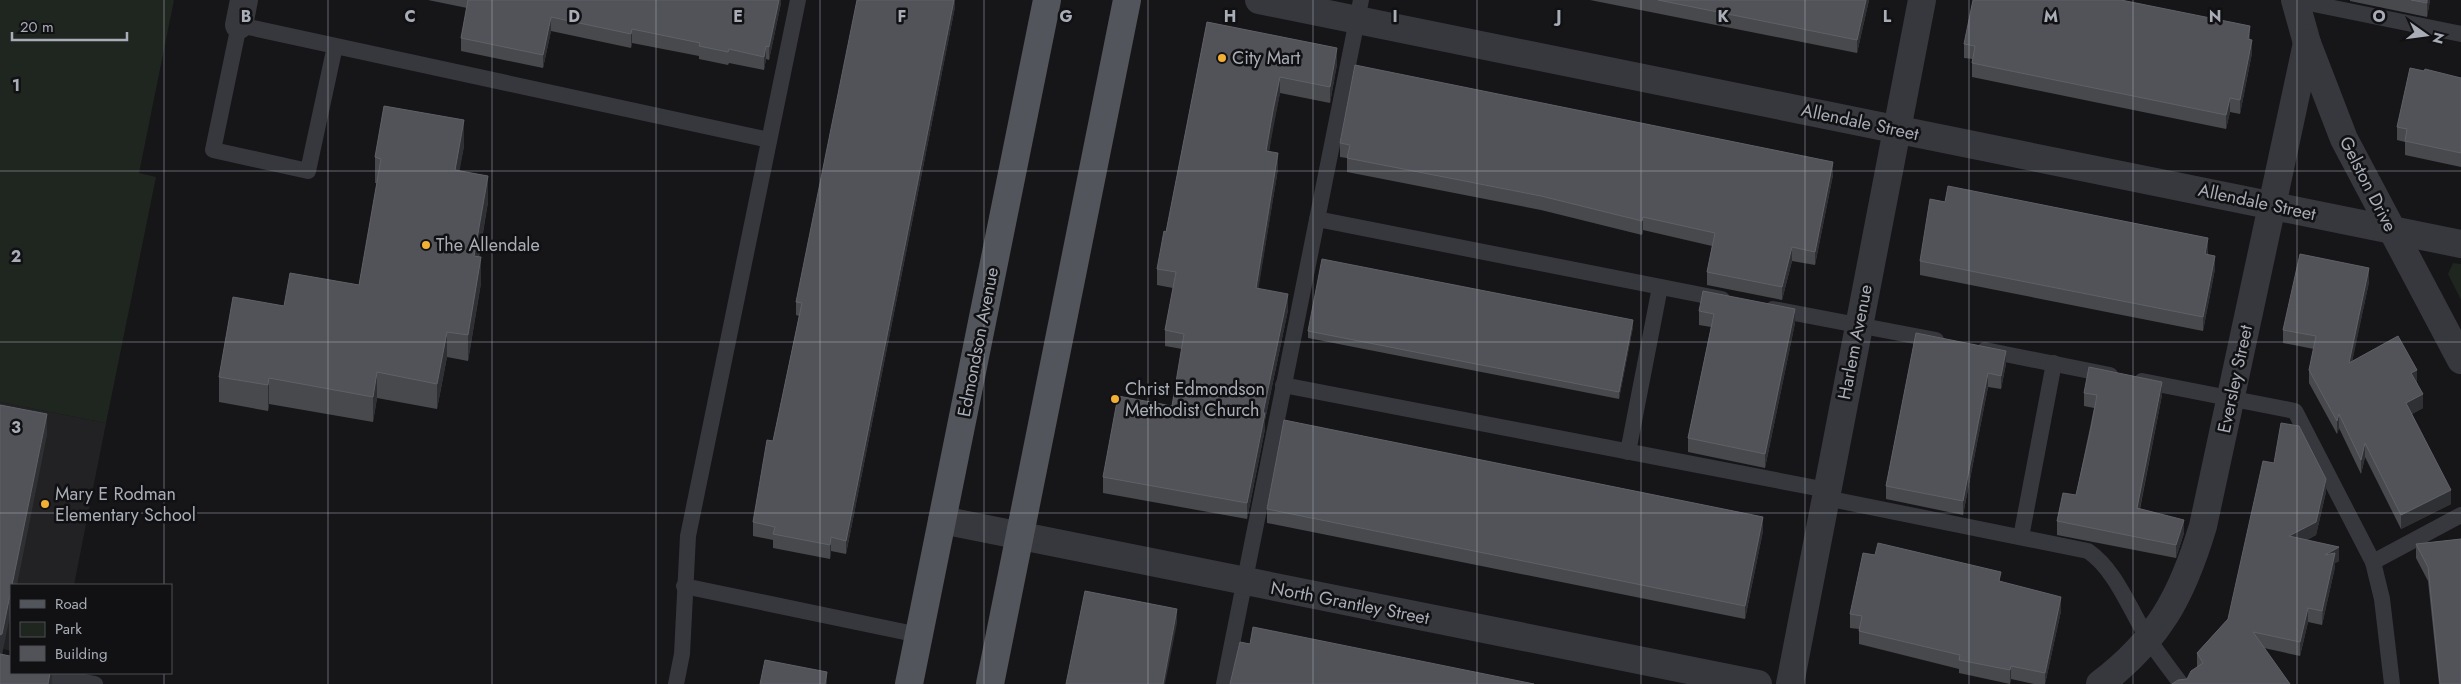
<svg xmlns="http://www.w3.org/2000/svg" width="2461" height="684" font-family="Jost,sans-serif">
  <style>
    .built { fill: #222225 }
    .green { fill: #1e261f }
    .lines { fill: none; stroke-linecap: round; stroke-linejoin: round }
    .lane { stroke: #37383d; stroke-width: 16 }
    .street { stroke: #37383d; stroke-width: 28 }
    .primary { stroke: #53555c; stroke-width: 28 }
    .wall { fill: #47494d }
    .shaded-wall { fill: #2f3033 }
    .building { fill: #525359; stroke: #5f6168 }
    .grid { fill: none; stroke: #a8adb8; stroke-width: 1; stroke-opacity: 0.55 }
    .poi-dot { fill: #f2b134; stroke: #111113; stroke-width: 2 }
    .labels { text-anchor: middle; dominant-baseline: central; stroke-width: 5; stroke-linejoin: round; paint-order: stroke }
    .poi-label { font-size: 18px; fill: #a8adb8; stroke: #111113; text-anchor: start }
    .street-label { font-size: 18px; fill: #a8adb8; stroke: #111113 }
    .grid-label { font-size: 16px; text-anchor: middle; font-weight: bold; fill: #a8adb8; stroke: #111113; stroke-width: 5; stroke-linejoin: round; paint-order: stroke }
  </style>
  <rect width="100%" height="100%" fill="#161618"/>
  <path class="built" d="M 0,402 L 106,423 L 74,585 L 11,585 L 11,651 L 0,648 Z"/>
  <g class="green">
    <path d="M 0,0 L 174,0 L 139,173 L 156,177 L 106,423 L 0,402 Z"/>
    <path d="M 2453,263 L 2461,264 L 2461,300 L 2448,274 Z"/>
  </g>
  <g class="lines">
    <g class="lane">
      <path d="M 2294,0 L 2461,34"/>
      <path d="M 335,46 L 308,171 L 213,150 L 239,25 L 769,140"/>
      <path d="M 1317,219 L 1722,299"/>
      <path d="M 1773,309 L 1936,340"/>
      <path d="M 1985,350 L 2110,375"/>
      <path d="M 2142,381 L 2295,411 L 2373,562 L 2382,599 L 2392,684"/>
      <path d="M 1283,385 L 1827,490"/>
      <path d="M 1628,452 L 1660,287"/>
      <path d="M 1826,498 L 2088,551 C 2117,571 2130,611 2149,640 C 2159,655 2170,669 2181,684"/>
      <path d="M 2021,537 L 2054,363"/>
      <path d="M 2373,562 L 2461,515"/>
      <path d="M 684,586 L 919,635"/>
      <path d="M 38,673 L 95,684"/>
      <path d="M 676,684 L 682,654 L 688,536 L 798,0"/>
      <path d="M 1224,684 L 1361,0"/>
    </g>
    <g class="street">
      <path d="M 1259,0 L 2461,244"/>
      <path d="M 2295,0 L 2307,43 L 2344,139 L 2461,360"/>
      <path d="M 239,25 L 244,0"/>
      <path d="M 942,520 L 1758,684"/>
      <path d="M 1790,684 L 1922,0"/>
      <path d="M 2100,684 C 2159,639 2182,596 2203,526 L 2307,43"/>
    </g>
    <g class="primary">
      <path d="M 909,684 L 1047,0"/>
      <path d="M 990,684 L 1127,0"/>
    </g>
  </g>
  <g class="wall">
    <path d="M 428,0 L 781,0 L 781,3 L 769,60 L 766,59 L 764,70 L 729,63 L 728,65 L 699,59 L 699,56 L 632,43 L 631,48 L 551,31 L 543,68 L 461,51 L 461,38 L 467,8 Z"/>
    <path d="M 955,0 L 955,7 L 846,554 L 831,551 L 830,559 L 773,548 L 773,540 L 753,536 L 753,522 L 773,441 L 799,316 L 796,315 L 796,302 Z"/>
    <path d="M 1590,0 L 1869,0 L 1857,53 Z"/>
    <path d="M 2350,0 L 2430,0 L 2427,17 L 2350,1 Z"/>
    <path d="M 1207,22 L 1337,64 L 1330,103 L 1280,93 L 1273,126 L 1269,151 L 1278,169 L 1258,288 L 1288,310 L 1265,420 L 1265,429 L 1247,519 L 1103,493 L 1103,477 L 1172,406 L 1182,349 L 1165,346 L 1165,330 L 1173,288 L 1157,285 L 1157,269 L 1166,232 Z"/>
    <path d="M 2250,39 L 2252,53 L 2240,114 L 2230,112 L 2226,129 L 1972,77 L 1972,63 L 1973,59 L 1964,58 L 1964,44 Z"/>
    <path d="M 2424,71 L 2461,78 L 2461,167 L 2405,155 L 2405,142 L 2397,140 L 2397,127 Z"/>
    <path d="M 1340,143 L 1833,175 L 1815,265 L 1792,261 L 1782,300 L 1707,285 L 1707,272 L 1712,246 L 1643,230 L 1642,235 L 1541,210 L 1347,172 L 1347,158 L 1340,157 Z"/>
    <path d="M 464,146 L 459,171 L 488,202 L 479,257 L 481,283 L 468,361 L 447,357 L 437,409 L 377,398 L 373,422 L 269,404 L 268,411 L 219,402 L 219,377 L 284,306 L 359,285 L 377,183 L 375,183 L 375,157 Z"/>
    <path d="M 2208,251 L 2208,254 L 2215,269 L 2203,331 L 1920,275 L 1920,261 Z"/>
    <path d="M 2369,282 L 2352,361 L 2417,382 L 2423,408 L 2412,414 L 2451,504 L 2401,529 L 2365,457 L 2361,474 L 2339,428 L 2337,434 L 2309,383 L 2309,370 L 2314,349 L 2283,343 L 2283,330 Z"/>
    <path d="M 1699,311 L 1795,323 L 1765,468 L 1688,452 L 1688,438 L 1711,327 L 1699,325 Z"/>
    <path d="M 1633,327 L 1619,399 L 1308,338 L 1308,331 Z"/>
    <path d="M 1916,333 L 2006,364 L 2001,389 L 1988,387 L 1963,515 L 1886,499 L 1886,486 Z"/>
    <path d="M 2084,393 L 2162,395 L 2140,509 L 2184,533 L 2176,558 L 2057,535 L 2057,521 L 2076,495 L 2094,408 L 2084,406 Z"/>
    <path d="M 2326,492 L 2316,535 L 2307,540 L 2339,561 L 2335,563 L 2335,567 L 2322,625 L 2308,622 L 2300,656 L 2264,648 L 2187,679 L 2197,667 L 2197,653 L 2228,619 Z"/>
    <path d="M 1267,509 L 1763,531 L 1745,619 L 1267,523 Z"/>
    <path d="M 2461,539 L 2461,684 L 2439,684 L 2428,581 L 2416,558 L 2416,544 Z"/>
    <path d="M 2001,581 L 2061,611 L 2045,684 L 2034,684 L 2011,679 L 2010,684 L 1959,673 L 1959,669 L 1859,644 L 1859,629 L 1850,628 L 1850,614 Z"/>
  </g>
  <g class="shaded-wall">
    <path d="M 779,0 L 781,0 L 781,3 L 769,60 L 769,47 Z"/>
    <path d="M 954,0 L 955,0 L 955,7 L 846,554 L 846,541 Z"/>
    <path d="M 1866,0 L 1869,0 L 1857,53 L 1857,40 Z"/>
    <path d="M 2427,0 L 2430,0 L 2427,17 Z"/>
    <path d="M 551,17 L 551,31 L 543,68 L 543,55 Z"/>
    <path d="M 2250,26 L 2250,40 L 2248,39 Z"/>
    <path d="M 632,29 L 632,43 L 631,48 L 631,34 Z"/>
    <path d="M 2252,40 L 2252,53 L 2240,114 L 2240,100 Z"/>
    <path d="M 766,46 L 766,59 L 764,70 L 764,57 Z"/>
    <path d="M 1337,48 L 1337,64 L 1330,103 L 1330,87 Z"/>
    <path d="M 1280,77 L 1280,93 L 1266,167 L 1266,151 Z"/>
    <path d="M 2230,98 L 2230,112 L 2226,129 L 2226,115 Z"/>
    <path d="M 464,120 L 464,146 L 455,196 L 455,170 Z"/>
    <path d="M 1278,153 L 1278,169 L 1256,304 L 1256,288 Z"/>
    <path d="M 1833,162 L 1833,175 L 1815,265 L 1815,252 Z"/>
    <path d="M 488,176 L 488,202 L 474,282 L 474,256 Z"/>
    <path d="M 1643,217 L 1643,230 L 1642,235 L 1642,221 Z"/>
    <path d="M 2208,238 L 2208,251 L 2205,267 L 2205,254 Z"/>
    <path d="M 1792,247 L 1792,261 L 1782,300 L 1782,287 Z"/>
    <path d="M 2215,256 L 2215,269 L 2203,331 L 2203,317 Z"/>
    <path d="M 481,257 L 481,283 L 468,361 L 468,335 Z"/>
    <path d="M 2369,268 L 2369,282 L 2349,377 L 2349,363 Z"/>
    <path d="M 1288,294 L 1288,310 L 1265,420 L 1265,429 L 1247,519 L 1247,503 L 1263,413 Z"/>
    <path d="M 1795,309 L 1795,323 L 1765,468 L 1765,454 Z"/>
    <path d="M 1633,320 L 1633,327 L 1619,399 L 1619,392 Z"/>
    <path d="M 447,332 L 447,357 L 437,409 L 437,384 Z"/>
    <path d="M 2006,351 L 2006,364 L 2001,389 L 2001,376 Z"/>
    <path d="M 2417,370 L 2417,384 L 2411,373 Z"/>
    <path d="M 377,372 L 377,398 L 373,422 L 373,397 Z"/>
    <path d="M 1988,373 L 1988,387 L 1963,515 L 1963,501 Z"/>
    <path d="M 269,378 L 269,404 L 268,411 L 268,385 Z"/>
    <path d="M 2162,382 L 2162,395 L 2137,522 L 2137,508 Z"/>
    <path d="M 2423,394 L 2423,408 L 2406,417 L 2406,403 Z"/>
    <path d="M 47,414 L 47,435 L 17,585 L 12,585 Z"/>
    <path d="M 2339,414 L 2339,428 L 2337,434 L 2337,421 Z"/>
    <path d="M 2365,443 L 2365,457 L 2361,474 L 2361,460 Z"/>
    <path d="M 2326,479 L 2326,492 L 2316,535 L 2289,550 L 2289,536 Z"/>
    <path d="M 2451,490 L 2451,504 L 2401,529 L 2401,515 Z"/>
    <path d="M 1763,517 L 1763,531 L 1745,619 L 1745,606 Z"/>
    <path d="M 2184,520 L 2184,533 L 2176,558 L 2176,545 Z"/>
    <path d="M 831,537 L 831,551 L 830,559 L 830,545 Z"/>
    <path d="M 2339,547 L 2339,561 L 2335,563 L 2335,567 L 2322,625 L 2325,555 Z"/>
    <path d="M 11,590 L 11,611 L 2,655 L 0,656 L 0,635 Z"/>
    <path d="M 2061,597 L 2061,611 L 2045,684 L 2045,673 Z"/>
    <path d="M 2308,608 L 2308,622 L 2300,656 L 2300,642 Z"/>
    <path d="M 1177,609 L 1177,623 L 1165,684 L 1163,684 Z"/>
    <path d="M 2011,666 L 2011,679 L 2010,684 L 2010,670 Z"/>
    <path d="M 827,672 L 827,684 L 825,684 Z"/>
    <path d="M 50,673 L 52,673 L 52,684 L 48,684 Z"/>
  </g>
  <g class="building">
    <path d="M 468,0 L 779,0 L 769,47 L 766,46 L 764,57 L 729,49 L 728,52 L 699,46 L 700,43 L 632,29 L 631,34 L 551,17 L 543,55 L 461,38 Z"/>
    <path d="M 857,0 L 954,0 L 846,541 L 831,537 L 830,545 L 773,534 L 775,527 L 753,522 L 767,440 L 773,441 L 802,303 L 796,302 Z"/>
    <path d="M 1658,0 L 1866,0 L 1857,40 Z"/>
    <path d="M 1973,0 L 2121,0 L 2250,26 L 2248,39 L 2252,40 L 2240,100 L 2230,98 L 2226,115 L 1972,63 L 1975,46 L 1964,44 Z"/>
    <path d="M 2411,0 L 2427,0 L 2427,3 Z"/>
    <path d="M 1207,22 L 1337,48 L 1330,87 L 1280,77 L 1273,110 L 1266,151 L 1278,153 L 1256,288 L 1288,294 L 1263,413 L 1265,413 L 1247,503 L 1103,477 L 1118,396 L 1172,406 L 1184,334 L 1165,330 L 1176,272 L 1157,269 L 1164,231 L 1166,232 Z"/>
    <path d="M 1355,65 L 1833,162 L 1815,252 L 1792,247 L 1782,287 L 1707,272 L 1715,233 L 1643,217 L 1642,221 L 1541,196 L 1347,158 L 1350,145 L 1340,143 Z"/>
    <path d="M 2410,68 L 2424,71 L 2425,69 L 2461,78 L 2461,153 L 2405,141 L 2407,129 L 2397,127 Z"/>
    <path d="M 384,106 L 464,120 L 455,170 L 488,176 L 474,256 L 481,257 L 468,335 L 447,332 L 437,384 L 377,372 L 373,397 L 269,378 L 268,385 L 219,377 L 233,297 L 284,306 L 290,273 L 359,285 L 381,159 L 375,157 Z"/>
    <path d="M 1948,186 L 2208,238 L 2205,254 L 2215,256 L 2203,317 L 1920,261 L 1930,199 L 1945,202 Z"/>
    <path d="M 2300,254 L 2369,268 L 2349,363 L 2398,336 L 2417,370 L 2411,373 L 2423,394 L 2406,403 L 2451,490 L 2401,515 L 2365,443 L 2361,460 L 2339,414 L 2337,421 L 2309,370 L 2316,336 L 2283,330 Z"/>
    <path d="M 1322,259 L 1633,320 L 1619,392 L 1308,331 Z"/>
    <path d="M 1703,291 L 1795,309 L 1765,454 L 1688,438 L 1714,314 L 1699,311 Z"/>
    <path d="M 1916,333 L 2006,351 L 2001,376 L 1988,373 L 1963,501 L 1886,486 Z"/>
    <path d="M 2089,367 L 2162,382 L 2137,508 L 2184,520 L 2176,545 L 2057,521 L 2063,493 L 2076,495 L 2091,428 L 2097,395 L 2084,393 Z"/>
    <path d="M 0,405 L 47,414 L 12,585 L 11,585 L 11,590 L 2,634 L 0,635 Z"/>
    <path d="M 1284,420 L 1763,517 L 1745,606 L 1267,509 Z"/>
    <path d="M 2281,423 L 2299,426 L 2326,479 L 2316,522 L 2289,536 L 2339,547 L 2325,555 L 2335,553 L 2322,611 L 2308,608 L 2300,642 L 2253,632 L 2290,684 L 2172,684 L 2178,680 L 2187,679 L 2191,671 L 2203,663 L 2197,653 L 2228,619 L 2263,461 L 2274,463 Z"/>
    <path d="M 2461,539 L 2461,684 L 2440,684 L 2428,567 L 2416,544 Z"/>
    <path d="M 1878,543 L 2001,572 L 1999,581 L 2061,597 L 2045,673 L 2011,666 L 2010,670 L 1959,660 L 1960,655 L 1859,631 L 1862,616 L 1850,614 L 1863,553 L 1875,555 Z"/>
    <path d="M 1085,591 L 1177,609 L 1163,684 L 1066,684 Z"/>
    <path d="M 1253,627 L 1534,684 L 1230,684 L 1240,642 L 1250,644 Z"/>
    <path d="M 0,654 L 10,656 L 11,655 L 11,673 L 50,673 L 48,684 L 0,684 Z"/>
    <path d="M 765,660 L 827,672 L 825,684 L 760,684 Z"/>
  </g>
  <path class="grid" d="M 164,0 L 164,585M 328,0 L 328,684M 492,0 L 492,684M 656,0 L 656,684M 820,0 L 820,684M 984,0 L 984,684M 1148,0 L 1148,684M 1313,0 L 1313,684M 1477,0 L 1477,684M 1641,0 L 1641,684M 1805,0 L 1805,684M 1969,0 L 1969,684M 2133,0 L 2133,684M 2297,0 L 2297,684M 0,171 L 2461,171M 0,342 L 2461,342M 0,513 L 2461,513M 164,673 L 164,684"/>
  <g class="poi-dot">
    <circle cx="1222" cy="58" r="5"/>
    <circle cx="426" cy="245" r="5"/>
    <circle cx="1115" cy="399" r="5"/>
    <circle cx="45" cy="504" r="5"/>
  </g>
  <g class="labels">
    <g class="poi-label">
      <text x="1232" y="58">City Mart</text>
      <text x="436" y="245">The Allendale</text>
      <text x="1125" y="389">Christ Edmondson<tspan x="1125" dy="21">Methodist Church</tspan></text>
      <text x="55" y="494">Mary E Rodman<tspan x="55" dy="21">Elementary School</tspan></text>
    </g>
    <g class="street-label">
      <text transform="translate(1860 122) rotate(12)">Allendale Street</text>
      <text transform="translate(2368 184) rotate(63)">Gelston Drive</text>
      <text transform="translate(2257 202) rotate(12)">Allendale Street</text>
      <text transform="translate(978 342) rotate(-79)">Edmondson Avenue</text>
      <text transform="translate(1855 342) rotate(-79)">Harlem Avenue</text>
      <text transform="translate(2235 379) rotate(-78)">Eversley Street</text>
      <text transform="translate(1350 603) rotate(11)">North Grantley Street</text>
    </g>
  </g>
  <g class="grid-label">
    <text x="246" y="22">B</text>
    <text x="410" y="22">C</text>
    <text x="574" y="22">D</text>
    <text x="738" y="22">E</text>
    <text x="902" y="22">F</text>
    <text x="1066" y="22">G</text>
    <text x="1230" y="22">H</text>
    <text x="1395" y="22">I</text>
    <text x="1559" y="22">J</text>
    <text x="1723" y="22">K</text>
    <text x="1887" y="22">L</text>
    <text x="2051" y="22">M</text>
    <text x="2215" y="22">N</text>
    <text x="2379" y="22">O</text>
    <text x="16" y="91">1</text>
    <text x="16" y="262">2</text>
    <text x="16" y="433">3</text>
  </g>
  <rect x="10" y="584" width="162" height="90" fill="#111113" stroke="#4d4f55"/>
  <rect x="20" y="600" width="25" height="8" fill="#53555c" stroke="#4d4f55"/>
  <text x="55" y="609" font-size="15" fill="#a8adb8">Road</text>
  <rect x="20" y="622" width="25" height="15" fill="#1e261f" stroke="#4d4f55"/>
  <text x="55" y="634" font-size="15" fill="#a8adb8">Park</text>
  <rect x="20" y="646" width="25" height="15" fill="#525359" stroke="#4d4f55"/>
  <text x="55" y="659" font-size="15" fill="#a8adb8">Building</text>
  <g transform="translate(2426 35) rotate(104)" stroke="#111113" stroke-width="4" paint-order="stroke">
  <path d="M0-4L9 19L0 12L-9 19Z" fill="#a8adb8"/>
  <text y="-8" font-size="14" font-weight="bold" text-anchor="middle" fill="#a8adb8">N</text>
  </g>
  <path d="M12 32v8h115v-8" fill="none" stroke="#a8adb8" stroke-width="2.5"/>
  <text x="20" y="32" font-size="15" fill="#a8adb8" stroke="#111113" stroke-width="4" paint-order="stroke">20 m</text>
</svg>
